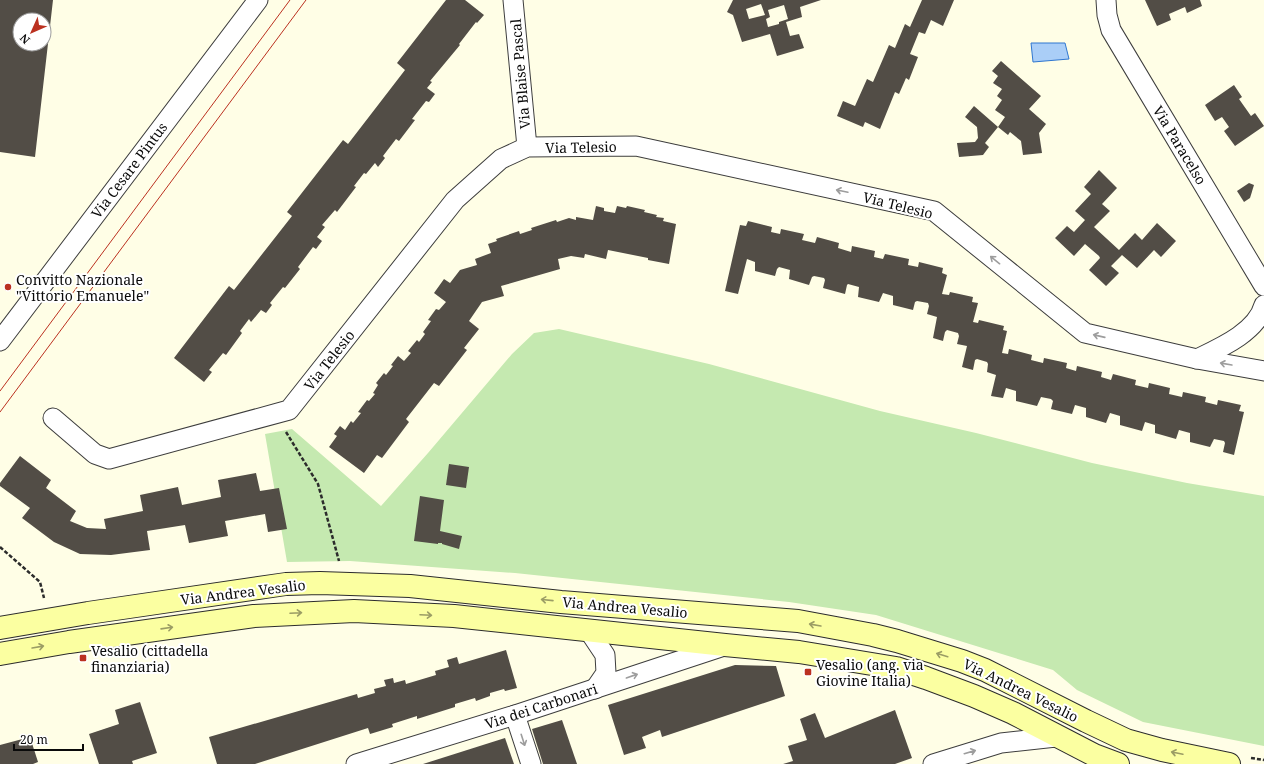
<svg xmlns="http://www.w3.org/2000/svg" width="1264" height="764" font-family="'Noto Serif',serif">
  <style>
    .green { fill: #c5e9b0 }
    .water { fill: #aacef7; stroke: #2f76d0 }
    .building { fill: #524d46; fill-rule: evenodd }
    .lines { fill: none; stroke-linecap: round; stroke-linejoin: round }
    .minor-casing { stroke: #3d3d3d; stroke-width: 21 }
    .secondary-casing { stroke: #2c2c2c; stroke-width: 24 }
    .path { stroke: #2c2c2c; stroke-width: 2.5; stroke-dasharray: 4 2; stroke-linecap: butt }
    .minor { stroke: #fff; stroke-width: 19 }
    .secondary { stroke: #fbffa1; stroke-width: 22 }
    .tram { stroke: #bb3120; stroke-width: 1 }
    .oneway { stroke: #9d9d9d }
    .oneway2 { stroke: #9b9d65 }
    .poi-dot { fill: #bb3120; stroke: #fff; stroke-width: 1.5 }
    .labels { text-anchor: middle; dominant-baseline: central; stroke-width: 4; stroke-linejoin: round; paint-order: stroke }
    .street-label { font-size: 14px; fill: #0a0a0a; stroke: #fff }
    .poi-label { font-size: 14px; fill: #0a0a0a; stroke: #fff; text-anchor: start }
  </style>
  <rect width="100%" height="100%" fill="#fffee6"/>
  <path class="green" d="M 559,329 L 709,364 L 880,411 L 976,433 L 1092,463 L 1187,483 L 1264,496 L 1264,746 L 1143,722 L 1077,690 L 1053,670 L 876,615 L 789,602 L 515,573 L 350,561 L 287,562 L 265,434 L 292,429 L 381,506 L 428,453 L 512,354 L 534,333 Z"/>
  <path class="water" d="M 1031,43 L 1065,43 L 1069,59 L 1033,62 Z"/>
  <g class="building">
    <path d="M 0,0 L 53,0 L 35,157 L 0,152 ZM 20,20 L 44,20 L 44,44 L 20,44 Z"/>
    <path d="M 446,0 L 465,0 L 484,15 L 477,23 L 476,22 L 459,44 L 460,45 L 430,81 L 432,82 L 427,88 L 435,94 L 429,102 L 426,101 L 412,119 L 415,120 L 399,141 L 396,139 L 383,156 L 385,158 L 378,167 L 375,163 L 366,174 L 364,173 L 354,186 L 356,187 L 337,212 L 335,210 L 322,225 L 325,227 L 317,237 L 322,241 L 316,249 L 313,247 L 298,267 L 300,269 L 285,288 L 283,287 L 270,303 L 272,305 L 266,313 L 261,310 L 251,322 L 249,319 L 240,331 L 242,333 L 226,355 L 223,353 L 209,370 L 212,372 L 204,382 L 174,358 L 229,286 L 234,290 L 292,216 L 287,212 L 343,140 L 348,144 L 405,70 L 397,63 Z"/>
    <path d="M 733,0 L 821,0 L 800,7 L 802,17 L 786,22 L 790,36 L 799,34 L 804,48 L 777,56 L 770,34 L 742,42 L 733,15 L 727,12 ZM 761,4 L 765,15 L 749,19 L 746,9 ZM 784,5 L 788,19 L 779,22 L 779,24 L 768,27 L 766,19 L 770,17 L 768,10 Z"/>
    <path d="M 922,0 L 954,0 L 943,26 L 931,20 L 925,34 L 919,32 L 910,54 L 918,57 L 909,80 L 906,78 L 899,94 L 895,92 L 880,129 L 865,122 L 863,127 L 837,116 L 843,101 L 855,106 L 867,79 L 873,82 L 889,45 L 895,48 L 905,24 L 910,27 Z"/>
    <path d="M 1145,0 L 1200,0 L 1202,6 L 1187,13 L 1185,7 L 1169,14 L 1171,20 L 1157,26 Z"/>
    <path d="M 1001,61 L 1041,96 L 1029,109 L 1046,124 L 1039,133 L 1042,153 L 1023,155 L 1021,141 L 1010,132 L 1008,135 L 998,127 L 985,143 L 989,147 L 983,155 L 959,157 L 957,143 L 975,142 L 978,138 L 977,127 L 965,117 L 974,106 L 998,127 L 1005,117 L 995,110 L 1002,100 L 997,96 L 1002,89 L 993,83 L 998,76 L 992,71 Z"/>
    <path d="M 1234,85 L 1242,97 L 1239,99 L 1251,116 L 1255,113 L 1264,126 L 1235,146 L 1224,131 L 1229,127 L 1222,117 L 1215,121 L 1205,105 Z"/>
    <path d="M 1099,170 L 1117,188 L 1102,204 L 1110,211 L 1094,227 L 1119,250 L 1135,233 L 1142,240 L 1157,223 L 1176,241 L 1161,257 L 1154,250 L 1137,268 L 1122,255 L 1111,266 L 1119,273 L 1106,286 L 1089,270 L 1100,258 L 1099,256 L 1085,244 L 1074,256 L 1055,238 L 1067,226 L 1074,232 L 1085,220 L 1075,211 L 1091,194 L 1084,187 Z"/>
    <path d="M 1249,183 L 1254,185 L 1250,198 L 1244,202 L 1237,191 Z"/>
    <path d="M 596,206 L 604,208 L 604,211 L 615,213 L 617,206 L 626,208 L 627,206 L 645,210 L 644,212 L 657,215 L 656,217 L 664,218 L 663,221 L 676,224 L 669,264 L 648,260 L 648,258 L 608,250 L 606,259 L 585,254 L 584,258 L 571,256 L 558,259 L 560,269 L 501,286 L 504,296 L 482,302 L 469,321 L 479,329 L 464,348 L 467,350 L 439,386 L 434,383 L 406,419 L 409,422 L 382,458 L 377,455 L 364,473 L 329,447 L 337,436 L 334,434 L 340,426 L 345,430 L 351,421 L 353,423 L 361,413 L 358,412 L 367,400 L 369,401 L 375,394 L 373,393 L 378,385 L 376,383 L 384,373 L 386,375 L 393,366 L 391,365 L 398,356 L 404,361 L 411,353 L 408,351 L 417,340 L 419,342 L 425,334 L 423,332 L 431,321 L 428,320 L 436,309 L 439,310 L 446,302 L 434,293 L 444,279 L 450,283 L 460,270 L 477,265 L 475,259 L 491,253 L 488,244 L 497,241 L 496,239 L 519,231 L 520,234 L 532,230 L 531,228 L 556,220 L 557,222 L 569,218 L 576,220 L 576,217 L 593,220 Z"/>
    <path d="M 748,221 L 772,227 L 771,232 L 780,234 L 781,229 L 804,234 L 802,240 L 815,243 L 817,237 L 839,243 L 838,248 L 851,252 L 852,246 L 875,251 L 874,257 L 883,259 L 885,254 L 909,259 L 908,265 L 918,267 L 919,262 L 943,268 L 942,273 L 947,275 L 942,294 L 949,295 L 950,292 L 973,297 L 972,302 L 978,303 L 973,322 L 978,323 L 979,320 L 1004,326 L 1003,330 L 1007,331 L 1002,353 L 1008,354 L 1009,349 L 1032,355 L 1031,360 L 1043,363 L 1044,358 L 1067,363 L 1066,368 L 1076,371 L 1077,366 L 1102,372 L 1101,377 L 1111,380 L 1113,374 L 1136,380 L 1135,385 L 1148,388 L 1149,383 L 1170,388 L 1169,394 L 1182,397 L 1183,392 L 1206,397 L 1205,402 L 1217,405 L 1218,400 L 1241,405 L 1239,411 L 1244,412 L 1234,455 L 1223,452 L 1225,443 L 1224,441 L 1214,439 L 1210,447 L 1190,442 L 1190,433 L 1179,430 L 1176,439 L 1155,433 L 1155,425 L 1145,422 L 1142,431 L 1120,425 L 1120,416 L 1110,413 L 1106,423 L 1086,417 L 1086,408 L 1075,405 L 1072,414 L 1051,409 L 1053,401 L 1051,399 L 1041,397 L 1037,406 L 1016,401 L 1016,391 L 1006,388 L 1003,398 L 991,396 L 996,375 L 987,372 L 988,364 L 987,362 L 977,359 L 975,360 L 973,370 L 962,367 L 967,346 L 957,344 L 959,336 L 958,333 L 947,330 L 945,332 L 943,341 L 933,338 L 937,317 L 927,314 L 929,306 L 928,303 L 917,301 L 915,302 L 913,310 L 893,305 L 893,296 L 883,293 L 879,302 L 858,297 L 859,287 L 848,284 L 847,285 L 845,294 L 823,288 L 825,280 L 824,278 L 814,276 L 812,277 L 809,285 L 789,279 L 790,270 L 779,267 L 777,269 L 775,276 L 755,271 L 755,262 L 747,259 L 738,294 L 725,291 L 740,225 L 746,226 Z"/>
    <path d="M 20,456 L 51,480 L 46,488 L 76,511 L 70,521 L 87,528 L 106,529 L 104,519 L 143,511 L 140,495 L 178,487 L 182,505 L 221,497 L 218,480 L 256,473 L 260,491 L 279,488 L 287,529 L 268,532 L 265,514 L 225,521 L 228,536 L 189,543 L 185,525 L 147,531 L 150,550 L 111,555 L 80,554 L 54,542 L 22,518 L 30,508 L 0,486 L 0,483 Z"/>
    <path d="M 449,464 L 469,467 L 466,488 L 446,485 Z"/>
    <path d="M 420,496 L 444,500 L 440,531 L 462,536 L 459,549 L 442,544 L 442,543 L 438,543 L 438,544 L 414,541 Z"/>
    <path d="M 506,650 L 517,688 L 505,691 L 504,689 L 490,693 L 490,696 L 476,701 L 475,698 L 455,704 L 455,707 L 417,719 L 417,716 L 392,724 L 393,727 L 370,734 L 368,728 L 255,764 L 217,764 L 209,737 L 357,694 L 358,698 L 375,693 L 374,689 L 386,686 L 384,680 L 393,678 L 394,683 L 405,680 L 406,684 L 436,675 L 435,671 L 449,667 L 447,660 L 457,657 L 459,664 Z"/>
    <path d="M 735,665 L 776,666 L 785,696 L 662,737 L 660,730 L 642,737 L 646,748 L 624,755 L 608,705 Z"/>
    <path d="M 140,702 L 157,753 L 132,761 L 133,764 L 99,764 L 89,734 L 119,724 L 115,710 Z"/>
    <path d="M 895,710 L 912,758 L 895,764 L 783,764 L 793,761 L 788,746 L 807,740 L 800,719 L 815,713 L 825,738 Z"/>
    <path d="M 562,720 L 577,764 L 543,764 L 532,729 Z"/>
    <path d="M 30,737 L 38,762 L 33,764 L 0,764 L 0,745 Z"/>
    <path d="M 505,738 L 514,764 L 423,764 Z"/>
  </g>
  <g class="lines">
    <defs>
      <g id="minor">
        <path d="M 513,0 L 527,147"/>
        <path d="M 1106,0 L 1107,15 L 1111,30 L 1264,286"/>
        <path d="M 0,341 L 258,0"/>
        <path d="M 1197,359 C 1220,348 1257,332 1264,305"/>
        <path d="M 53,418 L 95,454 L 109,459 L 289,410 L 455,200 L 501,159 L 527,147 L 636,146 L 934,211 L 1085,333 L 1197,359 L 1264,371"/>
        <path d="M 589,631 L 605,655 L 606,673 L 595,689"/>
        <path d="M 515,715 L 531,764"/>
        <path d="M 356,764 L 515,715 L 724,646"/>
        <path d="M 933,764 L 1001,743 L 1056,737"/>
      </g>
      <g id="secondary">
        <path d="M 0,628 L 88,613 L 286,584 L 320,583 L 410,586 L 561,602 L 798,621 L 873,635 L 897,641 L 962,661 L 985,670 L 1086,721 L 1126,740 L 1162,750 L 1229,764"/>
        <path d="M 0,654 L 69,642 L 254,616 L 354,611 L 454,616 L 725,645 L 799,652 L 896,668 L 926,678 L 974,696 L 1013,713 L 1094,755 L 1118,764"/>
      </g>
    </defs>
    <use href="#minor" class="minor-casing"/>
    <use href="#secondary" class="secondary-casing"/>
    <g class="path">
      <path d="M 286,432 L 318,484 L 339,561"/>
      <path d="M 0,547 L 40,582 L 44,598"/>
      <path d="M 1251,758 L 1264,760"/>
    </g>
    <use href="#minor" class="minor"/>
    <use href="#secondary" class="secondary"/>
    <g class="tram">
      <path d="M 0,391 L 290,0"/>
      <path d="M 0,412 L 306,0"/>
    </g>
  </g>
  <defs><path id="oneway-shaft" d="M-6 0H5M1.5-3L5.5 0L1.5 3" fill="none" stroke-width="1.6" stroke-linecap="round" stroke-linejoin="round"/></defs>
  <g class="oneway">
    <use href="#oneway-shaft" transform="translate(842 191) rotate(-168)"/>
    <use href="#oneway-shaft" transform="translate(995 260) rotate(-141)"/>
    <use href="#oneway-shaft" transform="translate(1099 336) rotate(-167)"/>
    <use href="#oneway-shaft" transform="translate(1226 364) rotate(-170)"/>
    <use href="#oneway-shaft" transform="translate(632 676) rotate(-19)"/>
    <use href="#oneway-shaft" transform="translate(523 740) rotate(72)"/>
    <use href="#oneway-shaft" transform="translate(970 752) rotate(-16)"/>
  </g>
  <g class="oneway2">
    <use href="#oneway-shaft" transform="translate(547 600) rotate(-174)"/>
    <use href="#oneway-shaft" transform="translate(296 613) rotate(-3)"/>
    <use href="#oneway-shaft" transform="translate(426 615) rotate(3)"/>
    <use href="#oneway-shaft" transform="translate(815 625) rotate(-170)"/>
    <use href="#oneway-shaft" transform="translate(167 628) rotate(-8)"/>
    <use href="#oneway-shaft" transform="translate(38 647) rotate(-10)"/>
    <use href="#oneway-shaft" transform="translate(942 655) rotate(-163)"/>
    <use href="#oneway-shaft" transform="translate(1177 753) rotate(-168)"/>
  </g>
  <g class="poi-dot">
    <circle cx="8" cy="287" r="4"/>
    <rect x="79" y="654" width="8" height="8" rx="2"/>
    <rect x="804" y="668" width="8" height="8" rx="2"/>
  </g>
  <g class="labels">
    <g class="street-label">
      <text transform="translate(520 74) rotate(-95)">Via Blaise Pascal</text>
      <text transform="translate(1180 145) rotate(59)">Via Paracelso</text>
      <text transform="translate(581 147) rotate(-1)">Via Telesio</text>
      <text transform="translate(129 170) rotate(-53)">Via Cesare Pintus</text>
      <text transform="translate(898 205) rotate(14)">Via Telesio</text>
      <text transform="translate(329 360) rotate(-52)">Via Telesio</text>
      <text transform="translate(243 592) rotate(-7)">Via Andrea Vesalio</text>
      <text transform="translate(625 607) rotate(5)">Via Andrea Vesalio</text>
      <text transform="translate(1021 690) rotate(26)">Via Andrea Vesalio</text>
      <text transform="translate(541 706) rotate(-18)">Via dei Carbonari</text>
    </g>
    <g class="poi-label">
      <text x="16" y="279">Convitto Nazionale<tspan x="16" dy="16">"Vittorio Emanuele"</tspan></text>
      <text x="91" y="650">Vesalio (cittadella<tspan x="91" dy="16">finanziaria)</tspan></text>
      <text x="816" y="664">Vesalio (ang. via<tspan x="816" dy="16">Giovine Italia)</tspan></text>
    </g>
  </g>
  <g transform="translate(32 32) rotate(225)"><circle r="19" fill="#ffffff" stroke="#9d9d9d"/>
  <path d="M0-3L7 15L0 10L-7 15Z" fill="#bb3120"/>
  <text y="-6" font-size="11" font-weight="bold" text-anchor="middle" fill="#0a0a0a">N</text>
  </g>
  <path d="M14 744v6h69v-6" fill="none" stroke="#0a0a0a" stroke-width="2"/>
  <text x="20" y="744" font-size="12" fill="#0a0a0a" stroke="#ffffff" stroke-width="3" paint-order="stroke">20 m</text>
</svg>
